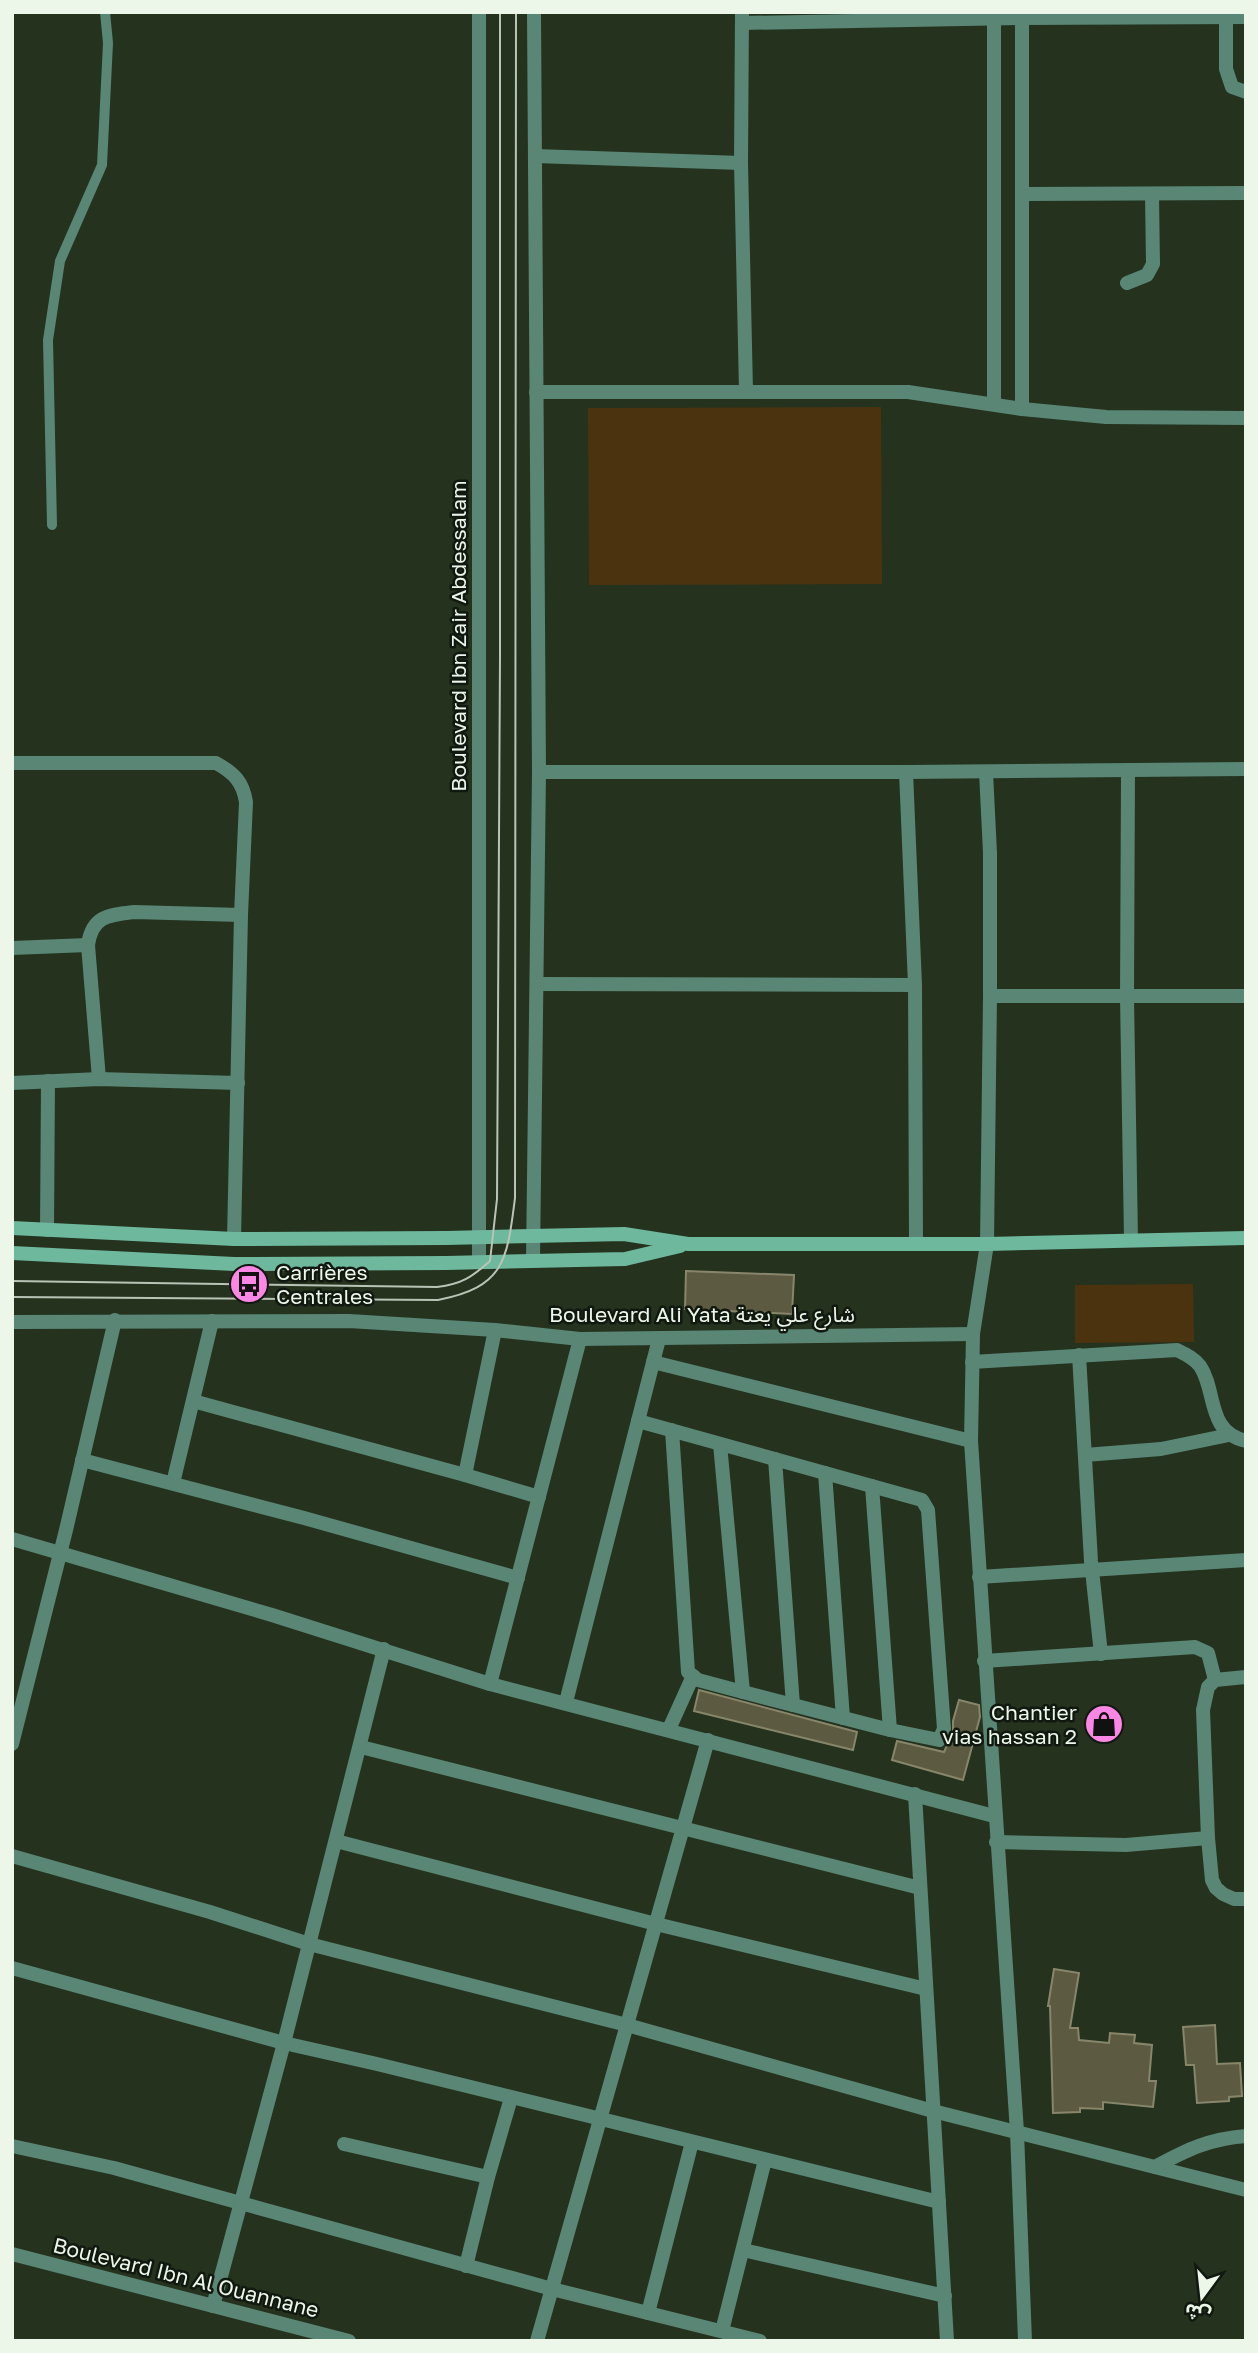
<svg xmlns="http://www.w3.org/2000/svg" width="1258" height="2353" font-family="'Golos Text','Noto Sans Arabic',sans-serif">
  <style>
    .green { fill: #4c3310 }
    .building { fill: #5c5a40; stroke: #88866a; stroke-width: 2 }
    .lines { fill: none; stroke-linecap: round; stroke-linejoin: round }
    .service { stroke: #598675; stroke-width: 10 }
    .minor { stroke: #598675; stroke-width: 14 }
    .tertiary { stroke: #598675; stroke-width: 14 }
    .secondary { stroke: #6eb89e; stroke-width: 14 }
    .tram { stroke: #b9c4b6; stroke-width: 2 }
    .labels { text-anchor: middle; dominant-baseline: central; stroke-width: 5; stroke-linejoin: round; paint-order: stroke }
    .street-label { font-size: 21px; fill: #ecf6e9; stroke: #11180f }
    .poi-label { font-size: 21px; fill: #ecf6e9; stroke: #11180f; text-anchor: start }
  </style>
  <rect width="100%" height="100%" fill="#24321e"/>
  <g class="green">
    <path d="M 881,407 L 882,584 L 589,585 L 588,408 Z"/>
    <path d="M 1193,1284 L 1194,1342 L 1075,1343 L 1075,1285 Z"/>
  </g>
  <g class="building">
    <path d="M 686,1271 L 794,1275 L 792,1314 L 685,1309 Z"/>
    <path d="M 699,1690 L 857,1732 L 853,1750 L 694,1711 Z"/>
    <path d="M 959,1700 L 979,1705 L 980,1717 L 963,1780 L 892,1760 L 897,1741 L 944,1752 L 953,1732 L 953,1721 Z"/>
    <path d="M 1054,1969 L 1079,1973 L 1070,2028 L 1078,2028 L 1079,2040 L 1109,2043 L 1110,2033 L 1135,2035 L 1134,2043 L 1152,2045 L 1149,2081 L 1156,2081 L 1153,2107 L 1103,2102 L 1103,2109 L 1080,2108 L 1080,2112 L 1053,2113 L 1050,2006 L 1048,2006 Z"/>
    <path d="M 1215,2025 L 1217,2064 L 1240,2063 L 1242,2096 L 1229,2097 L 1229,2101 L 1197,2103 L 1194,2065 L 1186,2065 L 1183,2027 Z"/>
  </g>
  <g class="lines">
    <path class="service" d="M 52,525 L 48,340 L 60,261 L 102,165 L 108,43 L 105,12"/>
    <g class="minor">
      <path d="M 742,12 L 741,163 L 746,391"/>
      <path d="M 1226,17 L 1226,69 L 1232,87 L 1246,92"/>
      <path d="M 742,23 L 1022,18 L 1246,17"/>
      <path d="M 535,156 L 741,163"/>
      <path d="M 1024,194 L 1246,193"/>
      <path d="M 1127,283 L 1147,275 L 1153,264 L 1152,194"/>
      <path d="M 536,392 L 908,392 L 1022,409 L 1106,417 L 1246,418"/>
      <path d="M 994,404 L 994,12"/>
      <path d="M 1022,409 L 1022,12"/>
      <path d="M 12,763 L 216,763 C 234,773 243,782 246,802 L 241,915 L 234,1239"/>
      <path d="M 1128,771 L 1127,997 L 1131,1239"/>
      <path d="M 539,772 L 906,772 L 1246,769"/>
      <path d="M 906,772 L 915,985 L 916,1244"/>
      <path d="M 986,772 L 990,853 L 990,996 L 987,1244 L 973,1334 L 971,1441 L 1017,2132 L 1025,2341"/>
      <path d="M 12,948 L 88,945"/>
      <path d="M 538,984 L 915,985"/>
      <path d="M 990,996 L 1246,996"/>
      <path d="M 99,1079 L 88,945 C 92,916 108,915 134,912 L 241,915"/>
      <path d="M 12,1083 L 99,1079 L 238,1083"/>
      <path d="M 47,1230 L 48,1081"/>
      <path d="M 12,1322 L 349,1321 L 495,1330 L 580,1339 L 973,1334"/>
      <path d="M 1079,1355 L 1091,1561 L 1101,1654"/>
      <path d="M 653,1362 L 971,1441"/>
      <path d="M 972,1362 L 1177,1350 C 1185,1354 1194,1358 1200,1366 C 1217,1391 1206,1432 1246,1441"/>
      <path d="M 193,1401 L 465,1475 L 539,1497"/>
      <path d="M 638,1421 L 922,1500 L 928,1510 L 944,1729 L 939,1740 L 890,1730 L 743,1692 L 698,1680 L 688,1672 L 672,1430"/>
      <path d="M 720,1444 L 743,1692"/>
      <path d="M 1085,1455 L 1161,1449 L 1229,1435"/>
      <path d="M 775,1459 L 793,1705"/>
      <path d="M 82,1460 L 304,1518 L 518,1578"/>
      <path d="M 825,1473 L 843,1718"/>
      <path d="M 465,1475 L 495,1330"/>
      <path d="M 173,1483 L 212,1321"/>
      <path d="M 872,1486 L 890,1730"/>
      <path d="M 12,1539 L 272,1615 L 490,1684 L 994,1816"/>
      <path d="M 979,1577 L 1246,1560"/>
      <path d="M 984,1661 L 1195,1647 L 1208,1653 L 1215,1680"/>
      <path d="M 1246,1677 L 1215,1680 L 1208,1687 L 1203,1710 L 1208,1838 L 1212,1880 L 1216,1888 L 1223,1894 L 1234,1899 L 1246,1899"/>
      <path d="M 490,1684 L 580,1339"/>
      <path d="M 566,1702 L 659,1339"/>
      <path d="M 669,1729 L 693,1676"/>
      <path d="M 12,1744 L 66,1530 L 115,1320"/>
      <path d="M 361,1747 L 920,1888"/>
      <path d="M 915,1794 L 947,2341"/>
      <path d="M 336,1841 L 656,1924 L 926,1989"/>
      <path d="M 996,1842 L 1126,1845 L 1208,1838"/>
      <path d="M 12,1856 L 210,1912 L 309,1944 L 627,2025 L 933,2111 L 1246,2190"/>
      <path d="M 12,1968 L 284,2043 L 377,2064 L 939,2202"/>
      <path d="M 344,2144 L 488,2177"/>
      <path d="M 12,2146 L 114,2168 L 552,2289 L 760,2341"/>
      <path d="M 1155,2167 C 1188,2149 1209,2139 1246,2136"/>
      <path d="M 743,2250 L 945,2296"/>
      <path d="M 12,2254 L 349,2341"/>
      <path d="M 466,2266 L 488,2177 L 511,2098"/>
      <path d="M 213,2306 L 284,2043 L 384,1649"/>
      <path d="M 648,2313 L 692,2142"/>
      <path d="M 722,2331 L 765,2160"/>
      <path d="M 537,2341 L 708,1740"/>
    </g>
    <g class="tertiary">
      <path d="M 533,1260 L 539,772 L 534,12"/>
      <path d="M 479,1261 L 479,12"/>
    </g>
    <g class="secondary">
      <path d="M 12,1228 L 234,1239 L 446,1238 L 624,1234 L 688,1244 L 987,1244 L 1246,1238"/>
      <path d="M 12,1253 L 234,1264 L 446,1263 L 625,1259 L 680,1246"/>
    </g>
    <g class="tram">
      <path d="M 12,1281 L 437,1287 C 462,1284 472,1277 490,1261 L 497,1199 L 500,656 L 500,12"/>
      <path d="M 12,1297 L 438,1300 C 505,1287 507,1260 515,1198 L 516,12"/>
    </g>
  </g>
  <defs>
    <symbol id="bus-disc" viewBox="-11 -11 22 22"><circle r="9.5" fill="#fc86e4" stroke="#11180f"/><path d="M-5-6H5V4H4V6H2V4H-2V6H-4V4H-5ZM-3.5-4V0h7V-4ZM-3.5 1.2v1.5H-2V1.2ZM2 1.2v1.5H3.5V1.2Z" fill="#111"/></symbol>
    <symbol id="shop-disc" viewBox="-11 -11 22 22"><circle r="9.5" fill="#fc86e4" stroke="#11180f"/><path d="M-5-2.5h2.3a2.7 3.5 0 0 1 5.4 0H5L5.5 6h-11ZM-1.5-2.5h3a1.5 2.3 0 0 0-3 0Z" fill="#111"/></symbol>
  </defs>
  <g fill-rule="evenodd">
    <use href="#bus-disc" x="227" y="1262" width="44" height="44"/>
    <use href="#shop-disc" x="1082" y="1702" width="44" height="44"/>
  </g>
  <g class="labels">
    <g class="street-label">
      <text transform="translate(458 636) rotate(-90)">Boulevard Ibn Zair Abdessalam</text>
      <text x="702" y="1314">Boulevard Ali Yata شارع علي يعتة</text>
      <text transform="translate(186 2277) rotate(14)">Boulevard Ibn Al Ouannane</text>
    </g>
    <g class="poi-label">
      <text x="276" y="1272">Carrières<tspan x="276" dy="24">Centrales</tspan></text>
      <text x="1077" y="1712" text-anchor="end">Chantier<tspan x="1077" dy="24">vias hassan 2</tspan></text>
    </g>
  </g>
  <rect width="1258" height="2353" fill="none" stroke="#ecf6e9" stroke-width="28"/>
  <g transform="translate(1202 2297) rotate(195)" stroke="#11180f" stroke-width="5" paint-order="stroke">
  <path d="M0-5L12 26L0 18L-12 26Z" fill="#ecf6e9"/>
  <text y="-10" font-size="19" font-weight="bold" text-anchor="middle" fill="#ecf6e9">ش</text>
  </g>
</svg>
